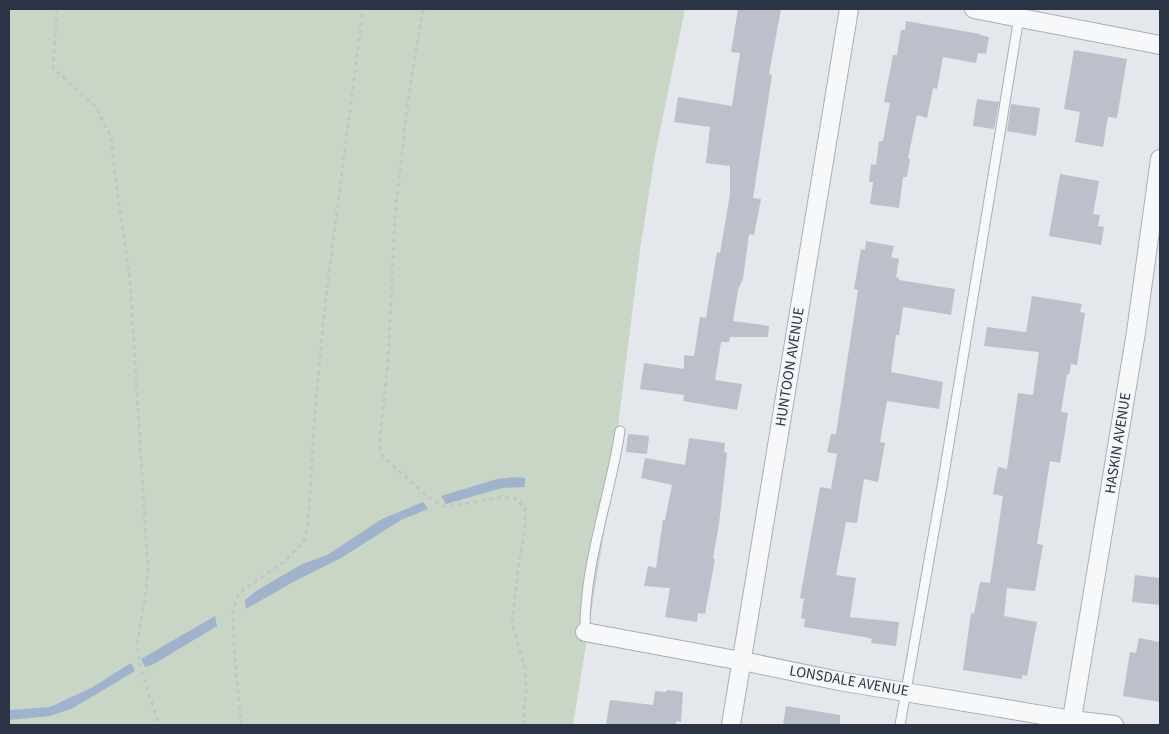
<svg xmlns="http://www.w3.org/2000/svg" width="1169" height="734" font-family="'Source Sans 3',sans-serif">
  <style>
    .green { fill: #c9d6c5 }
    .water { fill: #9fb4cc }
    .building { fill: #bbc0ca }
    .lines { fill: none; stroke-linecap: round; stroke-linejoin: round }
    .service-casing { stroke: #a9aeb7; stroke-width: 11 }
    .minor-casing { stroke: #a9aeb7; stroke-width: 20 }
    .path { stroke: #c2c5cb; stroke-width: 3; stroke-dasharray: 4 4; stroke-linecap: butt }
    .service { stroke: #f7f8fa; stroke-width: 9 }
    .minor { stroke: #f7f8fa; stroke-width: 18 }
    .labels { text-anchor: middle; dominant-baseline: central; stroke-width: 4; stroke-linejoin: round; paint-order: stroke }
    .street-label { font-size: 15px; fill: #2b3445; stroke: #f4f6f9 }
  </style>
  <rect width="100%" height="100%" fill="#e4e7ec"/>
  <path class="green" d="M 9,9 L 685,9 L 655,155 L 640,250 L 606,521 L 573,725 L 9,725 Z"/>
  <g class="water">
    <path d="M 514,477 L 525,478 L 525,487 L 502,488 L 446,504 L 441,496 L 497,479 Z"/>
    <path d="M 423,502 L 428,509 L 401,520 L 341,558 L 295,581 L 246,609 L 245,600 L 256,591 L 302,564 L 327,555 L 382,519 Z"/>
    <path d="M 215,616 L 217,626 L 154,664 L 145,667 L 141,659 Z"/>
    <path d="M 131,663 L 135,671 L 73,708 L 50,716 L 9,720 L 9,710 L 50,707 L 91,688 Z"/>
  </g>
  <g class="building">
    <path d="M 738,9 L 781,9 L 769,74 L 772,75 L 753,198 L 761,199 L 754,235 L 749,234 L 743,279 L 738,290 L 733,321 L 769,326 L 768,337 L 730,337 L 729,342 L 721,342 L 715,380 L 742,384 L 737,410 L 683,401 L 684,395 L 640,389 L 644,363 L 684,369 L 684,355 L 694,356 L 700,317 L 706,318 L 717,252 L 720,253 L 730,194 L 730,166 L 706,163 L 710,127 L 674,122 L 678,97 L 732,106 L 740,53 L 731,52 Z"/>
    <path d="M 906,21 L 980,34 L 980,35 L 989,37 L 986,54 L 978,53 L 976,63 L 943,57 L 937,89 L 933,88 L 927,118 L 917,115 L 908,158 L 910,159 L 907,177 L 903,177 L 899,208 L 870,204 L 873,182 L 869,182 L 871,164 L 876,165 L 879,141 L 883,141 L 890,103 L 884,102 L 893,55 L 897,55 L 901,30 L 905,30 Z"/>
    <path d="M 1074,50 L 1127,59 L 1117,118 L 1108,117 L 1103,147 L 1075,142 L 1080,112 L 1064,109 Z"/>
    <path d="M 977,99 L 999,102 L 994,129 L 973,126 Z"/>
    <path d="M 1011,104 L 1040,108 L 1036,136 L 1007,131 Z"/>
    <path d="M 1060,174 L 1099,181 L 1093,214 L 1100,215 L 1098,226 L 1104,227 L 1101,245 L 1049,236 Z"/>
    <path d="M 866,241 L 894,246 L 891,257 L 899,259 L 896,277 L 899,278 L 899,280 L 955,289 L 951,315 L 903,307 L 899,335 L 896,335 L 891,372 L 943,382 L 939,409 L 887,401 L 880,442 L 885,443 L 878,482 L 864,479 L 857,523 L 846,522 L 836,575 L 856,578 L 850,617 L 899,622 L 896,646 L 871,643 L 872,639 L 864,637 L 804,627 L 805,619 L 801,618 L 804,599 L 800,598 L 820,487 L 831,489 L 837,454 L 827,452 L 831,434 L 836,434 L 858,290 L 854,289 L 861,249 L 865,250 Z"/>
    <path d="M 1032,296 L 1082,304 L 1080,312 L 1085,313 L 1077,365 L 1071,364 L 1069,375 L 1067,374 L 1061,412 L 1068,413 L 1060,463 L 1050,461 L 1037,544 L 1043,545 L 1035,591 L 1007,588 L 1004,616 L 1037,622 L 1027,676 L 1022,675 L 1022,679 L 963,670 L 971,613 L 974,614 L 980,582 L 990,583 L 1003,496 L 993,494 L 998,467 L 1007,469 L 1018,393 L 1033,395 L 1039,352 L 984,346 L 987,327 L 1026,332 Z"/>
    <path d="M 628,434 L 649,436 L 647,454 L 626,452 Z"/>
    <path d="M 689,438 L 725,443 L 724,452 L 727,453 L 719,524 L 713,558 L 715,559 L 705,614 L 698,613 L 697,622 L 665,617 L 670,588 L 644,586 L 648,566 L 656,568 L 663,520 L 665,520 L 672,485 L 641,478 L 645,458 L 685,465 Z"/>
    <path d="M 1135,575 L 1160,578 L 1160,605 L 1132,602 Z"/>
    <path d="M 1139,638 L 1160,642 L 1160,702 L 1123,696 L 1130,652 L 1136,653 Z"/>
    <path d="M 667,690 L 683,692 L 681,722 L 676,721 L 676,725 L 606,725 L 610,700 L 653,705 L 655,691 L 666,692 Z"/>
    <path d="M 786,706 L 840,715 L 840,725 L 783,725 Z"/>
  </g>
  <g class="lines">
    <defs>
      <g id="service">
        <path d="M 585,632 C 584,564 610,498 620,431"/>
        <path d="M 900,725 L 942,486 L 1019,17"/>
      </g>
      <g id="minor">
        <path d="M 974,9 L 1160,45"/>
        <path d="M 585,632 L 752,663 L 839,681 L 1072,720 L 1114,725"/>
        <path d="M 731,725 L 849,9"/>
        <path d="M 1071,725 L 1136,332 L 1160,159"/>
      </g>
    </defs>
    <use href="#service" class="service-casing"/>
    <use href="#minor" class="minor-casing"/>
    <g class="path">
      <path d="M 57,9 L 53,68 L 96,107 L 111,137 L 115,176 L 130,279 L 148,572 L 145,599 L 137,642 L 140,666 L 159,725"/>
      <path d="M 423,9 L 408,100 L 395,215 L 388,363 L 379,446 L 382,455 L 401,473 L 431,499 L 445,507 L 502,497 L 517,499 L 525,508 L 525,532 L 519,561 L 512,624 L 525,668 L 526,690 L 523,725"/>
      <path d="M 241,725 L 234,647 L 233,610 L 239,593 L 285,561 L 304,541 L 308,526 L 316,398 L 326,296 L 363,9"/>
    </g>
    <use href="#service" class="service"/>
    <use href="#minor" class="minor"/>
  </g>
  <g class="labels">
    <g class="street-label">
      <text transform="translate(790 367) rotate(-81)">HUNTOON AVENUE</text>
      <text transform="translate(1118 443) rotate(-81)">HASKIN AVENUE</text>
      <text transform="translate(849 681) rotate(10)">LONSDALE AVENUE</text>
    </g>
  </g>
  <rect width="1169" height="734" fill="none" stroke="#2b3445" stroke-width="20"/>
</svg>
